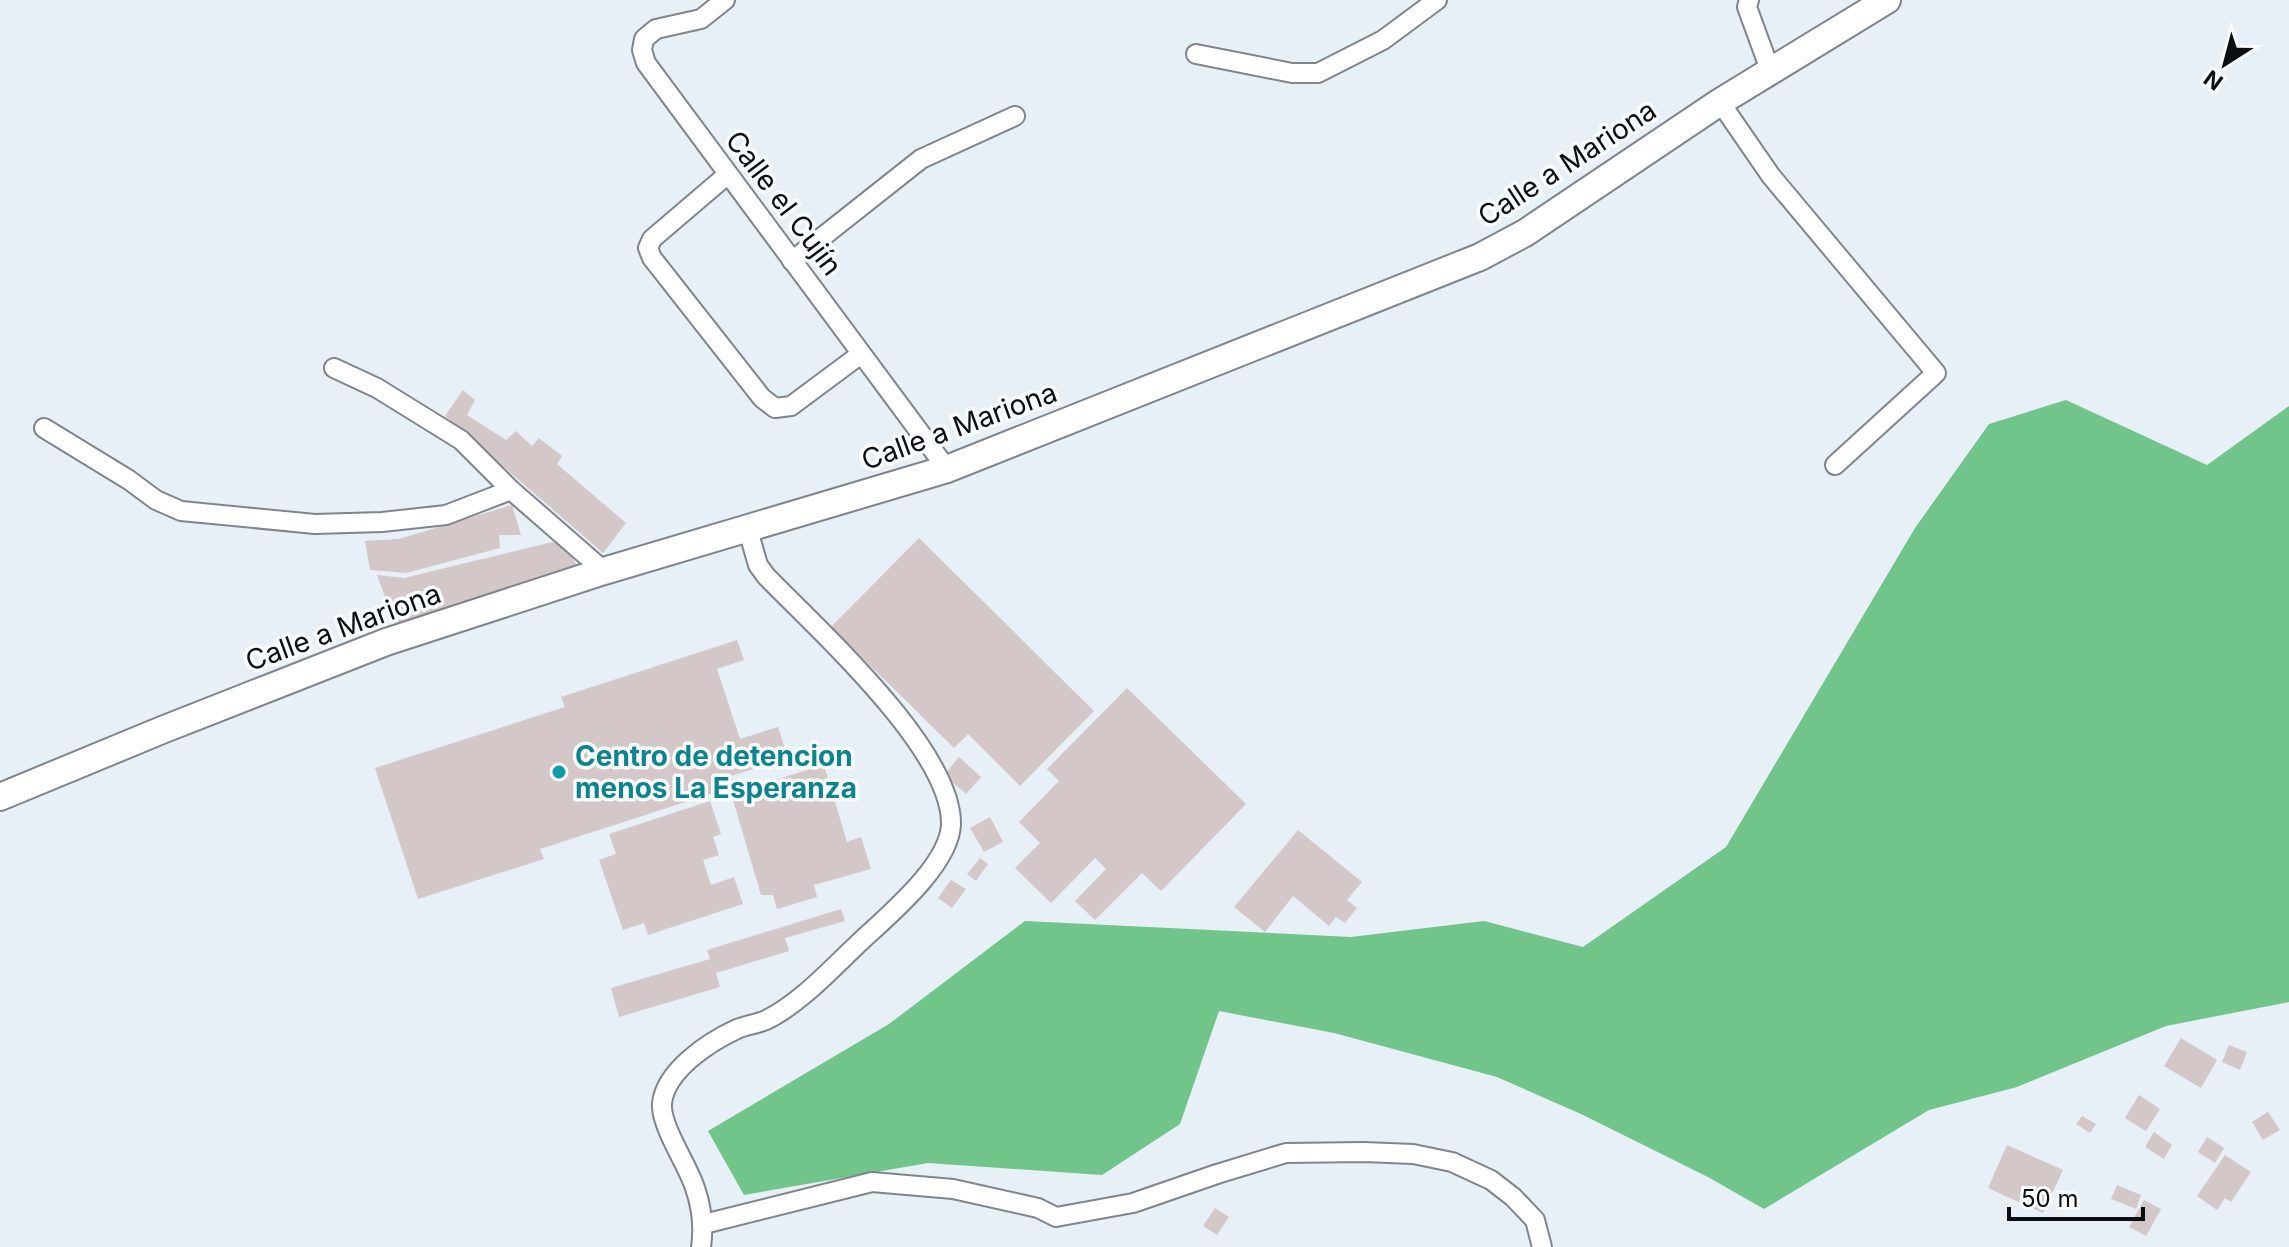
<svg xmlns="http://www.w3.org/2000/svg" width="2289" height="1247" font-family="Inter,sans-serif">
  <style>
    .forest { fill: #71c48a }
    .building { fill: #d4c7c7 }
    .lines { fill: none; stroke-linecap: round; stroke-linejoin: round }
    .street-casing { stroke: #7e858d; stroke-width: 22 }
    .secondary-casing { stroke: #7e858d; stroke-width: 30 }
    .street { stroke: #fff; stroke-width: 18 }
    .secondary { stroke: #fff; stroke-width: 26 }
    .culture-dot { fill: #0f9aa8; stroke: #f8fcff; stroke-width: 3 }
    .labels { text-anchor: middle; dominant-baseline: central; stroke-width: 7; stroke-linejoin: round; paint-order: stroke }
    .street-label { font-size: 28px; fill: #0c0f12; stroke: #f8fcff }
    .culture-label { font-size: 28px; font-weight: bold; fill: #0d838f; stroke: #f8fcff; text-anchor: start }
  </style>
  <rect width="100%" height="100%" fill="#e7eff7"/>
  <path class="forest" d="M 2066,400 L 2207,465 L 2289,406 L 2289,1002 L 2166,1026 L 2017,1087 L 1929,1110 L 1764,1209 L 1708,1177 L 1581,1114 L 1497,1077 L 1334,1033 L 1219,1011 L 1180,1124 L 1102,1175 L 928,1163 L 744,1195 L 708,1131 L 889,1024 L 1025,921 L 1351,937 L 1484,921 L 1583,947 L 1726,847 L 1915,528 L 1989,424 Z"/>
  <g class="building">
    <path d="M 463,390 L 475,400 L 467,415 L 506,440 L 516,431 L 532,446 L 539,438 L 562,456 L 557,464 L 626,523 L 603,553 L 445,416 Z"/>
    <path d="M 512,505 L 521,535 L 499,535 L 500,548 L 406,573 L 370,570 L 365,541 L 399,539 Z"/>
    <path d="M 919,538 L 1094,711 L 1020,786 L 968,734 L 954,748 L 831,627 Z"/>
    <path d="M 561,540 L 578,567 L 396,626 L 377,575 L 404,578 Z"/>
    <path d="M 737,640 L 744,660 L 717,669 L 740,739 L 778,727 L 788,758 L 731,776 L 735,786 L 540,849 L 544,859 L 418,899 L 375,768 L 565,707 L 561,697 Z"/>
    <path d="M 1127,688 L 1246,804 L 1161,891 L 1142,873 L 1095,920 L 1075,901 L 1106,869 L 1095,858 L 1051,903 L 1015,868 L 1040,843 L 1019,822 L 1059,781 L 1047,769 Z"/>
    <path d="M 959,757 L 981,777 L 966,794 L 944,775 Z"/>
    <path d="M 824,765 L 847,842 L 861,837 L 871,869 L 814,885 L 817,897 L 777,909 L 773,895 L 761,895 L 731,793 Z"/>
    <path d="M 710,801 L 721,834 L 713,837 L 719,855 L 703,860 L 711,885 L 734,877 L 743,904 L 648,935 L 644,923 L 623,930 L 599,860 L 616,854 L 609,834 Z"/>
    <path d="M 990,817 L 1003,842 L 984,852 L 970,828 Z"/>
    <path d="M 1298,830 L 1362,882 L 1347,900 L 1357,908 L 1345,923 L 1336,917 L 1329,926 L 1293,896 L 1265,932 L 1234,907 Z"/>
    <path d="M 980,858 L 988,864 L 976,881 L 967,874 Z"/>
    <path d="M 951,880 L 966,889 L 952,908 L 938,898 Z"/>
    <path d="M 841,909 L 845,921 L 785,938 L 789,951 L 716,973 L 720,987 L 619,1017 L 611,988 L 710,959 L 707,950 Z"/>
    <path d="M 2181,1038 L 2217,1060 L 2201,1088 L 2164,1066 Z"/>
    <path d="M 2229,1045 L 2247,1052 L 2240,1070 L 2222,1062 Z"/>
    <path d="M 2139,1095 L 2160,1109 L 2146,1131 L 2125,1118 Z"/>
    <path d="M 2268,1112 L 2280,1130 L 2263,1140 L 2252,1122 Z"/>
    <path d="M 2082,1116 L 2096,1124 L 2090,1133 L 2076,1124 Z"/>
    <path d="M 2154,1132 L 2172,1145 L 2164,1159 L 2145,1147 Z"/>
    <path d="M 2207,1137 L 2224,1148 L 2215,1163 L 2198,1152 Z"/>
    <path d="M 2007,1145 L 2063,1170 L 2043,1213 L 1988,1188 Z"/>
    <path d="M 2225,1155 L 2251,1172 L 2231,1202 L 2225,1198 L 2217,1210 L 2197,1196 Z"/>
    <path d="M 2117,1185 L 2141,1195 L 2136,1209 L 2111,1199 Z"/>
    <path d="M 2144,1200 L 2161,1209 L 2146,1236 L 2129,1227 Z"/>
    <path d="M 1215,1208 L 1229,1217 L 1217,1235 L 1203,1226 Z"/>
  </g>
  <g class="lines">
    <defs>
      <g id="street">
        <path d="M 725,0 L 701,19 L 656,29 L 644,39 L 642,50 L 646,63 L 947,469"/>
        <path d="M 1749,0 L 1747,7 L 1770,70"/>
        <path d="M 1196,54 L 1292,73 L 1318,73 L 1383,40 L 1437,0"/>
        <path d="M 1720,102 L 1771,176 L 1936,373 L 1835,465"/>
        <path d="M 727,175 L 652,239 L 648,248 L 652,258 L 762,398 L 775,408 L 791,406 L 861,354"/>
        <path d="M 792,261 L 921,159 L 1015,116"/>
        <path d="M 334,368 L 377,388 L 461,440 L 511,490 L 604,571"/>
        <path d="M 44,428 L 129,480 L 156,500 L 181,511 L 315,524 L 382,522 L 446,515 L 511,490"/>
        <path d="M 704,1224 L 872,1182 L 953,1189 L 1038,1208 L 1056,1217 L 1133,1203 L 1217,1174 L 1286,1153 L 1364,1152 L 1413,1154 L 1452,1162 L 1491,1180 L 1513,1197 L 1535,1220 L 1542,1247"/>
        <path d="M 701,1247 C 704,1226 702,1208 695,1188 C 688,1165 660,1126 662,1103 C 666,1070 709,1042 737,1029 C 747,1025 757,1024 766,1020 C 804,1002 841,958 873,930 C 898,907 949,862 951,825 C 953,750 817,629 766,576 L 758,565 L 748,530"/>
      </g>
      <path id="secondary" d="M 0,797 L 162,730 L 386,642 L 604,571 L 947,469 L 1480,257 L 1525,233 L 1720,102 L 1887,0"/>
    </defs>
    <use href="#street" class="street-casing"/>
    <use href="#secondary" class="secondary-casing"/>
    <use href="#street" class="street"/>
    <use href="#secondary" class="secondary"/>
  </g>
  <circle class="culture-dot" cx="559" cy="772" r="8"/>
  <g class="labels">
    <g class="street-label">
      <text transform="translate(1567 163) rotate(-33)">Calle a Mariona</text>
      <text transform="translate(784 203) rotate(53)">Calle el Cujín</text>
      <text transform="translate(959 426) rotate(-20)">Calle a Mariona</text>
      <text transform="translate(343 627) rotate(-20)">Calle a Mariona</text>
    </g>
    <g class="culture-label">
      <text x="575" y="756">Centro de detencion<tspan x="575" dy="32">menos La Esperanza</tspan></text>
    </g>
  </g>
  <g transform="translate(2225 64) rotate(216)" stroke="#f8fcff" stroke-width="6" paint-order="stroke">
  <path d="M0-6L14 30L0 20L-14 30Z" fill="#0c0f12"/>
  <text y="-12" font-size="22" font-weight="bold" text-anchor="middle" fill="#0c0f12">N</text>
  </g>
  <path d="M2009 1207v12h134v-12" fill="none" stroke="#0c0f12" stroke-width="4"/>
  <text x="2021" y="1207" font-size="24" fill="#0c0f12" stroke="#f8fcff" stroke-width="6" paint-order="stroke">50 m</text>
</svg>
